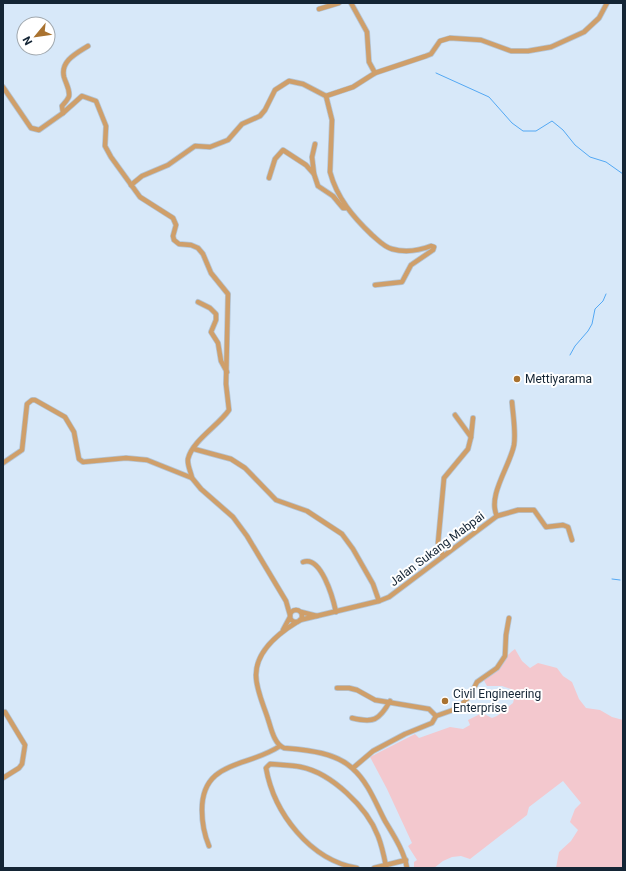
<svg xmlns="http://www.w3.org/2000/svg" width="626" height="871" font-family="Roboto,sans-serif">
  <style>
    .green { fill: #f3c8ce }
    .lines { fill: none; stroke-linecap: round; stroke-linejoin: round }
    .stream { stroke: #53a8f4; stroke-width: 1 }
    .minor-casing { stroke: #b4c5d6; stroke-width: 6 }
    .minor { stroke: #cf9f6a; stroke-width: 4.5 }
    .poi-dot { fill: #a9722f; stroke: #fff; stroke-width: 1.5 }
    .labels { text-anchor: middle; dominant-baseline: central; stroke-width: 4; stroke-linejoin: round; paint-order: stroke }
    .poi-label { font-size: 12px; fill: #142535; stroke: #fff; text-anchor: start }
    .street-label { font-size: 12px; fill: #142535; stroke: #fff }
  </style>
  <rect width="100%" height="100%" fill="#d7e8f9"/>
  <path class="green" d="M 515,649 L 522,661 L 530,668 L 538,663 L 557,668 L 563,676 L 572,682 L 579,699 L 586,708 L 600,710 L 612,717 L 623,720 L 623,868 L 556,868 L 559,852 L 571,841 L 578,830 L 570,822 L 575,809 L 581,803 L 563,781 L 529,807 L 527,815 L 470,859 L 461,856 L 452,857 L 443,861 L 434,868 L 414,868 L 414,862 L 417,860 L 408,846 L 412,843 L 387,789 L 370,757 L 415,734 L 419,738 L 450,727 L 463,729 L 470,725 L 468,720 L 482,713 L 492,718 C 500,716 506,708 513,703 L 515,695 L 511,689 L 502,686 L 487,686 L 482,677 C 495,670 503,658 515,649 Z"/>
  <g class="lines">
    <g class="stream">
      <path d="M 436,73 L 489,97 L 512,123 L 523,131 L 536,131 L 552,121 L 563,130 L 575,145 L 590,157 L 606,162 L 623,174"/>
      <path d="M 570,355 L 575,346 L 588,331 L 592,324 L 595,309 L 603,301 L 606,294"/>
      <path d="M 612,579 L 620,580"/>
    </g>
    <defs>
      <g id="minor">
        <path d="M 351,3 L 367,32 L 369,62 L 375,73"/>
        <path d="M 319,9 L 339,3"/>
        <path d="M 3,87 L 31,128 L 39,130 L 63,113 L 62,106 C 64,103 68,100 69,96 C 70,89 66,84 64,77 C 60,61 77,53 88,46"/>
        <path d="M 326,96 L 332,120 L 330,172 C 337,198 353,217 372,235 C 378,240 384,247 392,249 C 406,253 418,251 431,246 L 434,247 L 433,250 L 411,265 L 402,282 L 375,285"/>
        <path d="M 63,113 L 82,96 L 96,101 L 106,126 L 105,146 L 111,157 L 140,197 L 173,218 L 176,225 L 173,236 L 174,240 L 179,244 L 191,245 L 198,248 L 203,254 L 211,273 L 228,294 L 226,384 L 229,410 C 219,425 192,441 188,459 C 187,465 191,472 192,478"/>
        <path d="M 314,174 L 318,186 L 333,196 L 343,208 L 346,208"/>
        <path d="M 269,178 L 275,159 L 283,150 L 306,165 L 314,174 L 312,157 L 315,144"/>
        <path d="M 131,185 L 142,176 L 168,165 L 195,146 L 210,147 L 228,140 L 242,124 L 260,116 L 265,110 L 275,90 L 289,81 L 303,84 L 326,96 L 353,87 L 375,73 L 426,56 L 431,54 L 440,41 L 450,38 L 481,40 L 511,51 L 528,51 L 551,47 L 584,32 L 599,18 L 607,3"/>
        <path d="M 198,302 L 210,308 L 216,314 L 216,320 L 211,332 L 218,343 L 221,361 L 227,372"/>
        <path d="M 455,415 L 471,437"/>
        <path d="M 194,449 L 231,459 L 245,468 L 276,500 L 307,511 L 342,534 L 353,549 L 373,584 L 379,601"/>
        <path d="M 3,463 L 22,450 L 27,404 L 32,400 L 35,400 L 65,417 L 74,432 L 79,459 L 83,462 L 126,458 L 147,460 L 192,478 L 201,489 L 233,517 L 247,536 L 286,601 L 290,615"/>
        <path d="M 497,516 C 487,496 510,466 514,445 C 516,432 513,415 512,402"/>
        <path d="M 443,556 L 438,543 L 444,478 L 468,449 L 471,437 L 473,418"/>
        <path d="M 303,562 C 321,555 333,598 336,612"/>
        <circle cx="296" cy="616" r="6"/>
        <path d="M 301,612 L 317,616"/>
        <path d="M 300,620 L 379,601 L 389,597 L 497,516 L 518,510 L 534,510 L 546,527 L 563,525 L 568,527 L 572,540"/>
        <path d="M 297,622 C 279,633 256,651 256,675 C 256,690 264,706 268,719 C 271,728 274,744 284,748 C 306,750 336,752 353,769 C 368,782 376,804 385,821 C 394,836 404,851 407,868"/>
        <path d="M 283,630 L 290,617"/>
        <path d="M 337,688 L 349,688 L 357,690 L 375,700 L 429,709 L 436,716"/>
        <path d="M 352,718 C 373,723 379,721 390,701"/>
        <path d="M 353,768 L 373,751 L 405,734 L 432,723 L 436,716 L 453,710 L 463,703 L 470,696 L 477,682 L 497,668 L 505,656 L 506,635 L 509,618"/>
        <path d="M 3,778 L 19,768 L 22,764 L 25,745 L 5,712"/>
        <path d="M 209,846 C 204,834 202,822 202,810 C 202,760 247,768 280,746"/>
        <path d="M 357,868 C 310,860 274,813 266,768 L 270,764 C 280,765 291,765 301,767 C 331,773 367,807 378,836 C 382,846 384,856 386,866"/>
        <path d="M 374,868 L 406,860"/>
      </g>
    </defs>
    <use href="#minor" class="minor-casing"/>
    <use href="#minor" class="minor"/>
  </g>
  <g class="poi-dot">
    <circle cx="517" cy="379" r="4"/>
    <circle cx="445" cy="701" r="4"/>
  </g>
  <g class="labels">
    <g class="poi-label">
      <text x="525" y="379">Mettiyarama</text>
      <text x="453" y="694">Civil Engineering<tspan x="453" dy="14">Enterprise</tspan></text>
    </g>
    <g class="street-label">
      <text transform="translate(437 549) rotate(-37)">Jalan Sukang Mabpai</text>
    </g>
  </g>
  <rect width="626" height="871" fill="none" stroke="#142535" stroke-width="8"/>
  <g transform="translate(36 36) rotate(241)"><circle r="19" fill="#ffffff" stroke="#a1a8ae"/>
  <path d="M0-3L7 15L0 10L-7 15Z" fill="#a9722f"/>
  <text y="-6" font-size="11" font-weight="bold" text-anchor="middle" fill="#142535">N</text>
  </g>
</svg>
